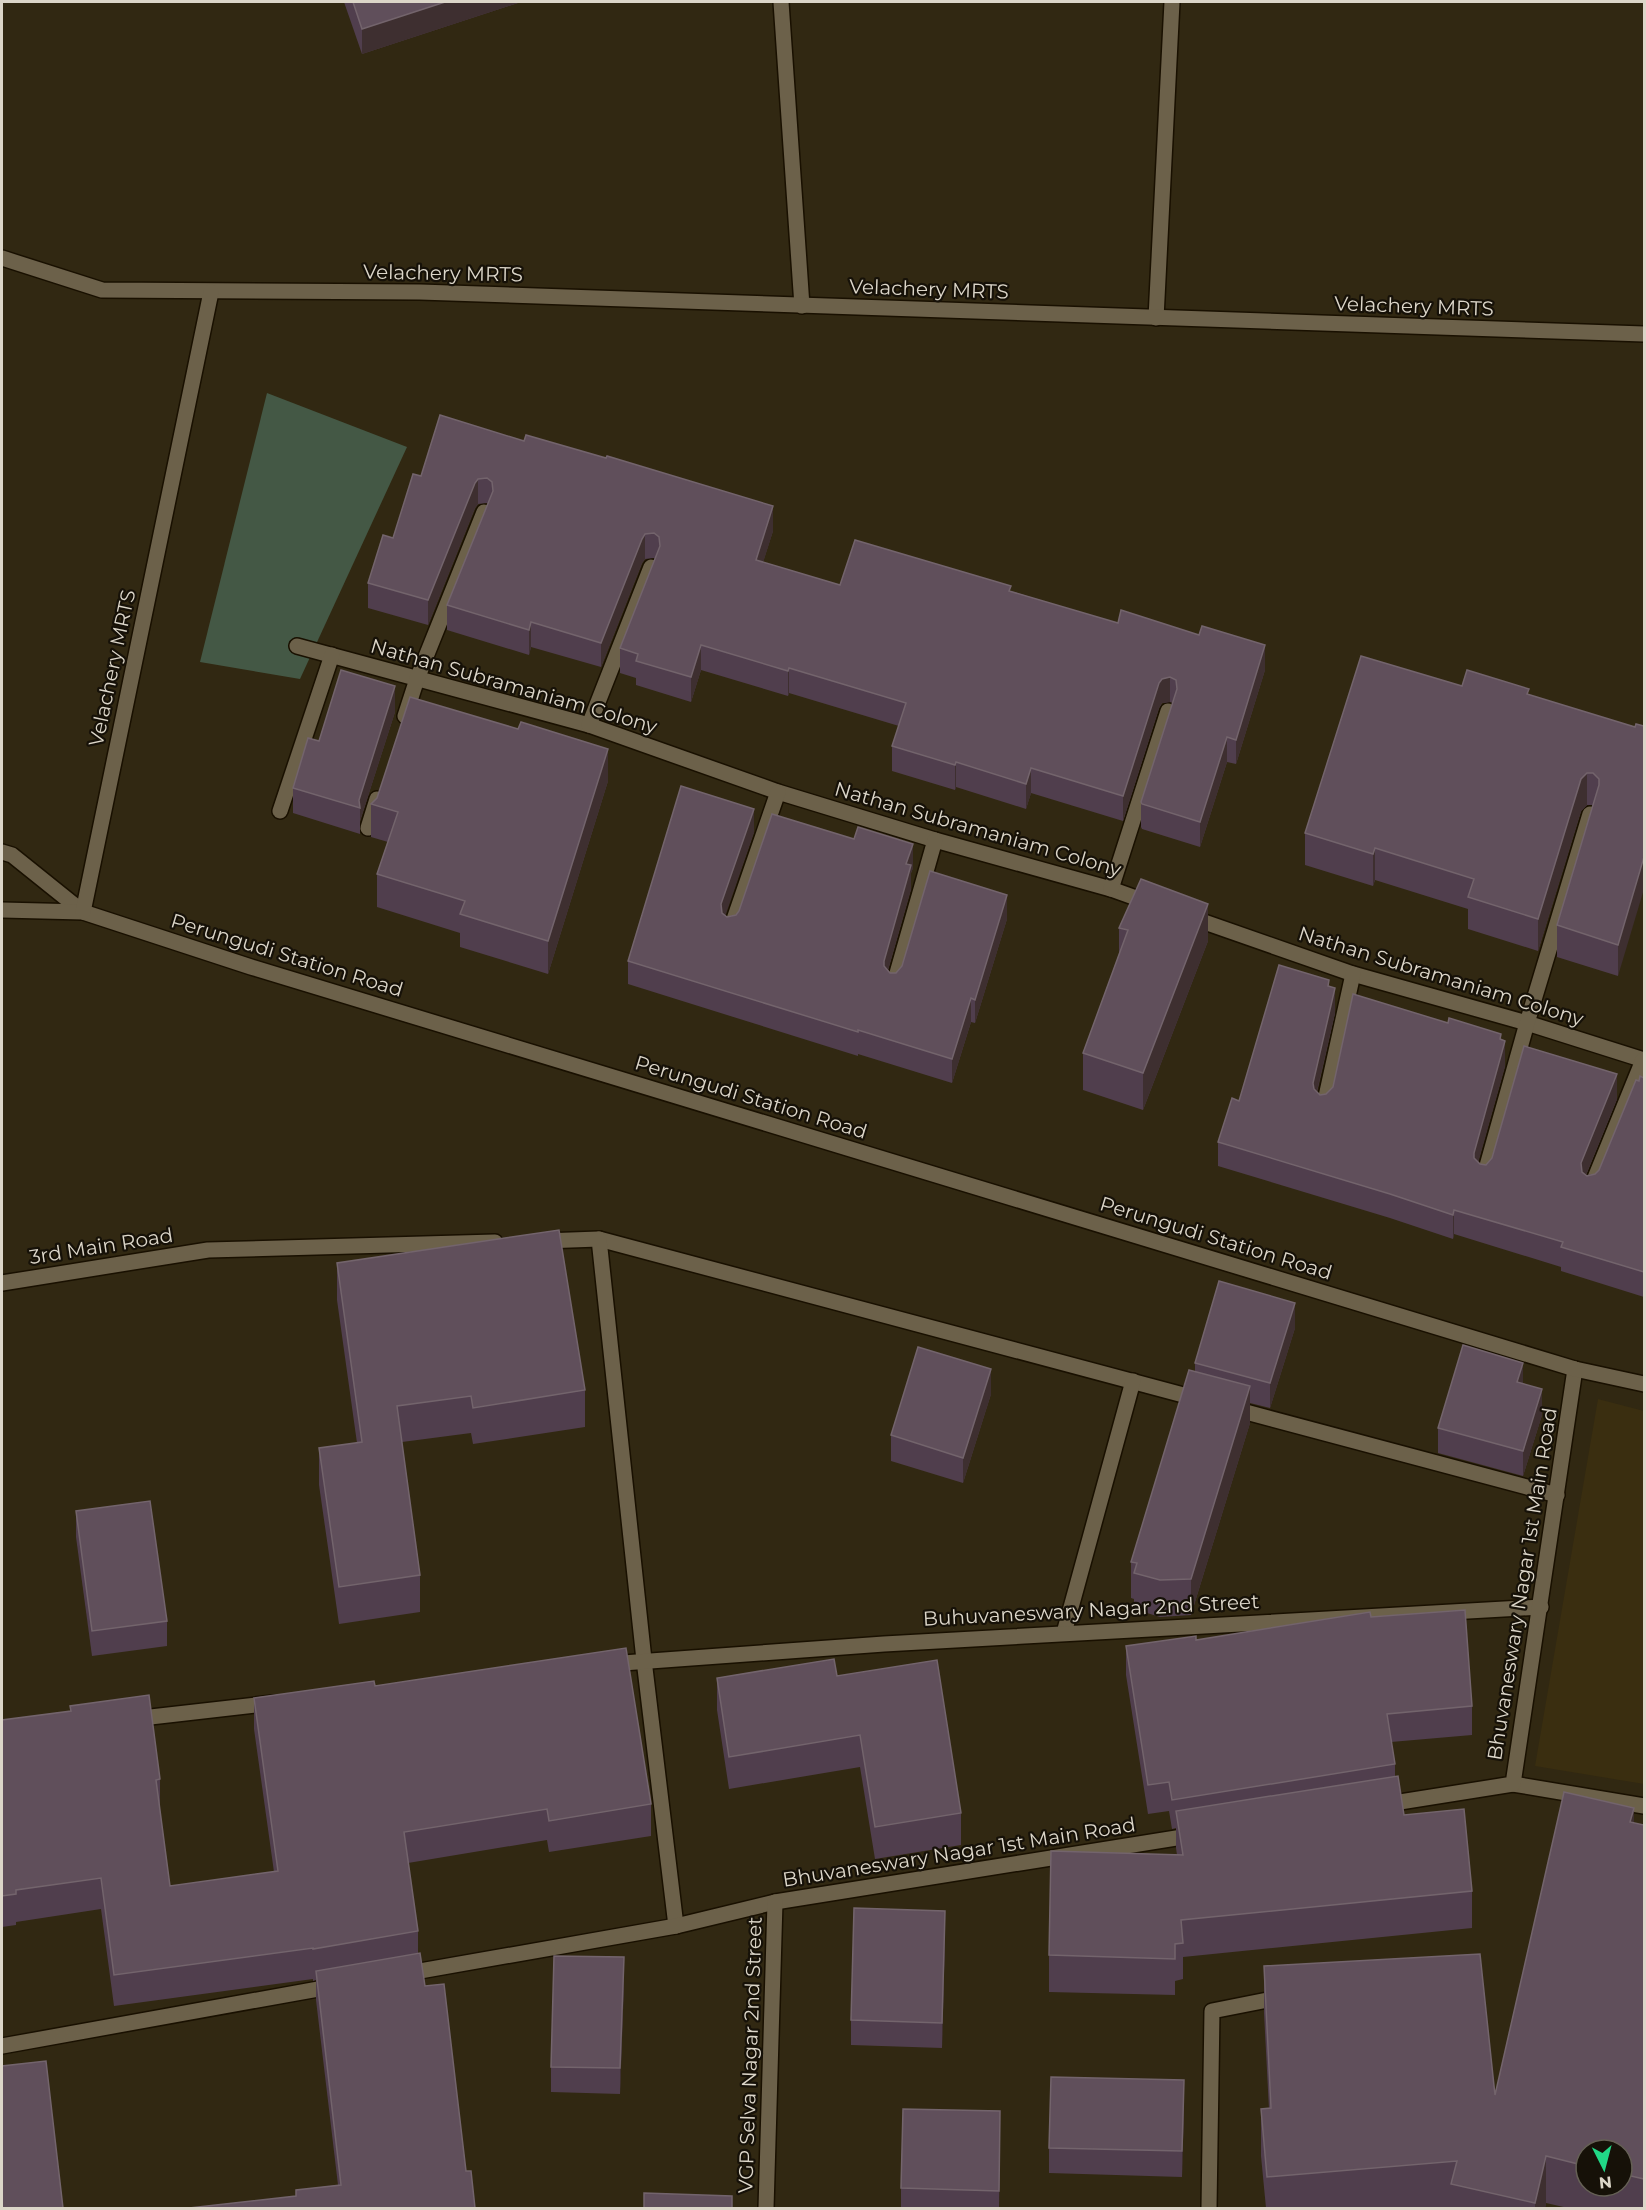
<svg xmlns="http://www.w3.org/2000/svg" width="1646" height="2210" font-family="Montserrat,sans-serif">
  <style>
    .built { fill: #3a2e10 }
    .green { fill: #445845 }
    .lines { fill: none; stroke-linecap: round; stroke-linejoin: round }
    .service-casing { stroke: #191000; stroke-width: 18 }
    .pedestrian-casing { stroke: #191000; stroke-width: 18 }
    .minor-casing { stroke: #191000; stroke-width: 18 }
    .tertiary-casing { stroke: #191000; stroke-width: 18 }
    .service { stroke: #6c614a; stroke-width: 15 }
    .pedestrian { stroke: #6c614a; stroke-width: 15 }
    .minor { stroke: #6c614a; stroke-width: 15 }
    .tertiary { stroke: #6c614a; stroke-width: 15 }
    .wall { fill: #503e4d; fill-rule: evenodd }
    .shaded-wall { fill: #3e2f30 }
    .building { fill: #604f5b; stroke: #73646c; stroke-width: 1.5 }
    .labels { text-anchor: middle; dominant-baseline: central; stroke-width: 4.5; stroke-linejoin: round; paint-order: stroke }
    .street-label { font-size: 20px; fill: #dcd6c9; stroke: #161108 }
  </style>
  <rect width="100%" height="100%" fill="#312812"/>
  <path class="built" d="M 1598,1399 L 1644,1411 L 1644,1784 L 1535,1766 Z"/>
  <path class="green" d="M 267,393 L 407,447 L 300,679 L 200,662 Z"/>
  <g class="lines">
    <defs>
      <g id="service">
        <path d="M 781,2 L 802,306"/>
        <path d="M 1513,1784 L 1644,1806"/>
      </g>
      <path id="pedestrian" d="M 1156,318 L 1172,2"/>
      <g id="minor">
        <path d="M 297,646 L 589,725 L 778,792 L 935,840 L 1111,889 L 1150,903"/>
        <path d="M 405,716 L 417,679 L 484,512"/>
        <path d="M 589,725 L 651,567"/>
        <path d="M 280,811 L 332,655"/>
        <path d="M 368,828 L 377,799"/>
        <path d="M 1111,889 L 1168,711"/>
        <path d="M 1190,917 L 1353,974 L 1527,1023 L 1644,1060"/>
        <path d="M 730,931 L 778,792"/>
        <path d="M 893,987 L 935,840"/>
        <path d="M 1323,1110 L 1353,974"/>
        <path d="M 1483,1180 L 1527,1023 L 1590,814"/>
        <path d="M 1590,1190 L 1643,1060"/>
        <path d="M 599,1239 L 1202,1400"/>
        <path d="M 543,1241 L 599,1239 L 644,1660 L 676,1926"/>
        <path d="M 2,1283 L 208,1250 L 495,1242"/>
        <path d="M 1231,1408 L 1557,1495"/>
        <path d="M 1064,1633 L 1133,1381"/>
        <path d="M 609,1664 L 884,1644 L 1541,1607"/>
        <path d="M 133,1719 L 273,1703"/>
        <path d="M 1381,1805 L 1513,1784 L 1575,1369"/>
        <path d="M 403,1974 L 676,1926 L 775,1902 L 1195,1835"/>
        <path d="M 2,2046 L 335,1986"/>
        <path d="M 766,2208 L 775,1902"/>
        <path d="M 1209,2208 L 1212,2011 L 1283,1997"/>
      </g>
      <g id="tertiary">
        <path d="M 2,258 L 102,290 L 420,292 L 1644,334"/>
        <path d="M 2,852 L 12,855 L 83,912"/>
        <path d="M 2,910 L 83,912 L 251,967 L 1575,1369 L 1644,1384"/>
        <path d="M 83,912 L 211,292"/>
      </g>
    </defs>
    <use href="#service" class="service-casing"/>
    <use href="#pedestrian" class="pedestrian-casing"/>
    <use href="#minor" class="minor-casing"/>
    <use href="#tertiary" class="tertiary-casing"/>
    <use href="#service" class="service"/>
    <use href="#pedestrian" class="pedestrian"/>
    <use href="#minor" class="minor"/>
    <use href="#tertiary" class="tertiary"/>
  </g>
  <g class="wall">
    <path d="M 344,2 L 521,2 L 362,54 Z"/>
    <path d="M 440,415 L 773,531 L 763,562 L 840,585 L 1011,591 L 1265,670 L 1236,764 L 1227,762 L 1200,847 L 1142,829 L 1141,827 L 1141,802 L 1173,703 L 1170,702 L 1162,703 L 1159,708 L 1123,821 L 1031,793 L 1026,809 L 956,787 L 955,790 L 892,771 L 892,746 L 899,726 L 789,693 L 788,696 L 701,670 L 691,702 L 636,685 L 636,678 L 620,673 L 620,648 L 655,559 L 654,558 L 645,559 L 642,563 L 601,667 L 531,647 L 529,655 L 447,630 L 447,605 L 488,503 L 487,503 L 478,504 L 475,508 L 428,625 L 368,608 L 368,583 L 393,538 L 421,476 Z"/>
    <path d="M 1462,686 L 1529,695 L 1635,727 L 1618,976 L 1557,957 L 1557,925 L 1593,805 L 1587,805 L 1581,811 L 1538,951 L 1468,929 L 1468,909 L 1375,880 L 1373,886 L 1305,865 L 1305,833 Z"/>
    <path d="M 395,712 L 360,821 L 360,834 L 293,813 L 293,788 L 319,741 Z"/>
    <path d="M 608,781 L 548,974 L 460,947 L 460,933 L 377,907 L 377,874 L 388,842 L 371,837 L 371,804 Z"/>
    <path d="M 754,832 L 725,915 L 727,917 L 913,868 L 911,873 L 911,889 L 888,970 L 890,973 L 896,973 L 1007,919 L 975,1023 L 971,1022 L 952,1083 L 858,1054 L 858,1056 L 628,984 L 628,961 Z"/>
    <path d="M 1119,928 L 1208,941 L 1143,1110 L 1083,1090 L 1083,1053 L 1119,954 Z"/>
    <path d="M 1329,986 L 1335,1013 L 1317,1092 L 1320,1095 L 1326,1094 L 1501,1040 L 1505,1066 L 1478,1162 L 1480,1164 L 1486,1165 L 1617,1099 L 1586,1175 L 1595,1174 L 1599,1170 L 1639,1081 L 1644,1078 L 1644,1297 L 1561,1271 L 1561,1267 L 1454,1234 L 1453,1239 L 1390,1218 L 1218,1166 L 1218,1142 L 1239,1101 Z"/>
    <path d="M 337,1263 L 585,1390 L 585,1427 L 473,1444 L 471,1433 L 402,1442 L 420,1575 L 420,1612 L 339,1624 L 319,1485 L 319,1448 L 357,1443 L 337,1300 Z"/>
    <path d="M 1295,1328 L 1270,1408 L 1250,1403 L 1250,1423 L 1191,1615 L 1160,1617 L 1134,1609 L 1134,1599 L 1131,1598 L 1131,1562 L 1195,1372 L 1195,1363 Z"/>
    <path d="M 991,1394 L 963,1483 L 891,1461 L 891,1435 Z"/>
    <path d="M 1542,1415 L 1523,1476 L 1438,1453 L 1438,1428 Z"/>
    <path d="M 76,1511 L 167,1621 L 167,1646 L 92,1656 L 76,1537 Z"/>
    <path d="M 1371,1617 L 1472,1706 L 1472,1735 L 1391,1742 L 1395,1764 L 1395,1776 L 1404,1815 L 1472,1891 L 1472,1928 L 1183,1957 L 1183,1979 L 1175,1981 L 1175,1995 L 1049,1992 L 1049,1955 L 1177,1855 L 1176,1848 L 1176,1828 L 1172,1829 L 1169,1811 L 1148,1814 L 1126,1675 L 1126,1646 L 1196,1640 Z"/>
    <path d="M 837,1676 L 961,1813 L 961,1845 L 875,1859 L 860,1767 L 729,1789 L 717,1710 L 717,1678 Z"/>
    <path d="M 375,1686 L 651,1804 L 651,1836 L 549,1852 L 547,1840 L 408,1863 L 418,1931 L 418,1953 L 466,2171 L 296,2196 L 296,2190 L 338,2185 L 316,2000 L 316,1980 L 313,1981 L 313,1979 L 114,2006 L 101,1909 L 16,1922 L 16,1925 L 2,1927 L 2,1720 L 70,1711 L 70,1706 L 160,1779 L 160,1810 L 170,1886 L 274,1872 L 254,1729 L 254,1698 Z"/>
    <path d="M 1634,1823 L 1644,1825 L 1644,2208 L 1568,2208 L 1546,2203 L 1545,2208 L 1266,2208 L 1261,2156 L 1261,2109 L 1269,2109 L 1264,2013 L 1264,1966 L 1495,2095 ZM 1586,2150 L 1622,2150 L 1622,2186 L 1586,2186 Z"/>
    <path d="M 945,1936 L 942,2048 L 851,2045 L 851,2020 Z"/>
    <path d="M 624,1983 L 620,2094 L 551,2092 L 551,2067 Z"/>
    <path d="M 1184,2105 L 1182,2177 L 1049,2173 L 1049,2148 Z"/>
    <path d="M 1000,2136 L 999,2208 L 901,2208 L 901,2188 Z"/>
  </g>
  <g class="shaded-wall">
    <path d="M 445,2 L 521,2 L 362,54 L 362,29 Z"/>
    <path d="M 478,479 L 478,504 L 475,508 L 428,625 L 428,600 L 475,483 Z"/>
    <path d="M 773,506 L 773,531 L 756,585 L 756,560 Z"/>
    <path d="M 645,534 L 645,559 L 642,563 L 601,667 L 601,643 L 642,539 Z"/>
    <path d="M 531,622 L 531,647 L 529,655 L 529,630 Z"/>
    <path d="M 701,645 L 701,670 L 691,702 L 691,677 Z"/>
    <path d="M 1265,645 L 1265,670 L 1236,764 L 1236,740 Z"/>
    <path d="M 789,668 L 789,693 L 788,696 L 788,671 Z"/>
    <path d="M 1170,677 L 1170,702 L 1162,703 L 1159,708 L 1123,821 L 1123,796 L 1159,683 L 1162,679 Z"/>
    <path d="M 395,686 L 395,712 L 360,821 L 360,808 L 359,800 Z"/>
    <path d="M 1227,737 L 1227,762 L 1200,847 L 1200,822 Z"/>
    <path d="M 608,749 L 608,781 L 548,974 L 548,941 Z"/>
    <path d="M 956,762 L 956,787 L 955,790 L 955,765 Z"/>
    <path d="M 1031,768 L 1031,793 L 1026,809 L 1026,784 Z"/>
    <path d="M 1587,773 L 1587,805 L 1581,811 L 1538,951 L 1538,919 L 1581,779 Z"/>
    <path d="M 754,809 L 754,832 L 721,928 L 721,904 Z"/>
    <path d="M 913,844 L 913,868 L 911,873 L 911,889 L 884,984 L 884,961 L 906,864 Z"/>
    <path d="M 1375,848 L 1375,880 L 1373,886 L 1373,854 Z"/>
    <path d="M 1644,857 L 1644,889 L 1618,976 L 1618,945 Z"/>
    <path d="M 1007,895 L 1007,919 L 975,1023 L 975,1000 Z"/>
    <path d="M 1208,904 L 1208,941 L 1143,1110 L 1143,1073 Z"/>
    <path d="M 1335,988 L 1335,1013 L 1313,1108 L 1313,1083 Z"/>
    <path d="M 971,998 L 971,1022 L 952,1083 L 952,1059 Z"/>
    <path d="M 1501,1034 L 1501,1054 L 1505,1041 L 1505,1066 L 1474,1177 L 1474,1153 Z"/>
    <path d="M 1617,1074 L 1617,1099 L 1581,1187 L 1581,1163 Z"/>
    <path d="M 1454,1210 L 1454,1234 L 1453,1239 L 1453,1215 Z"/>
    <path d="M 1295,1303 L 1295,1328 L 1270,1408 L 1270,1383 Z"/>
    <path d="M 1523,1363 L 1523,1388 L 1517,1382 Z"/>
    <path d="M 991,1369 L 991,1394 L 963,1483 L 963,1458 Z"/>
    <path d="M 1250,1386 L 1250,1423 L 1191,1615 L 1191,1579 Z"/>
    <path d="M 1542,1389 L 1542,1415 L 1523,1476 L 1523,1451 Z"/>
    <path d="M 1634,1808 L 1634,1855 L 1630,1822 Z"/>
    <path d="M 945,1911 L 945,1936 L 942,2048 L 942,2023 Z"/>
    <path d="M 624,1957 L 624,1983 L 620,2094 L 620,2068 Z"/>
    <path d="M 1184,2080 L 1184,2105 L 1182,2177 L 1182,2151 Z"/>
    <path d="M 1000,2111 L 1000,2136 L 999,2208 L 999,2191 Z"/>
    <path d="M 1546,2156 L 1546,2203 L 1545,2208 L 1535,2208 L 1535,2203 Z"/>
  </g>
  <g class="building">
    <path d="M 353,2 L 445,2 L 362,29 Z"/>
    <path d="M 440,415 L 524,441 L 526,435 L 606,458 L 607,456 L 773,506 L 756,560 L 840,585 L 855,540 L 1011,586 L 1009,591 L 1118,623 L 1121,610 L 1199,635 L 1202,626 L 1265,645 L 1236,740 L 1227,737 L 1200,822 L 1142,804 L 1141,802 L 1177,689 L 1176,680 L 1170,677 L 1162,679 L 1159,683 L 1123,796 L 1031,768 L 1026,784 L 956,762 L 955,765 L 892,746 L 906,703 L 789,668 L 788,671 L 701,645 L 691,677 L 636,661 L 638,654 L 620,648 L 660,546 L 659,537 L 654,533 L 645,534 L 642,539 L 601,643 L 531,622 L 529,630 L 447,605 L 493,491 L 492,482 L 487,478 L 478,479 L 475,483 L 428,600 L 368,583 L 383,535 L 393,538 L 413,474 L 421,476 Z"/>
    <path d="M 1361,656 L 1462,686 L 1467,670 L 1529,689 L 1527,694 L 1635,727 L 1636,724 L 1644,726 L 1644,857 L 1618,945 L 1557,925 L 1599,785 L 1599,779 L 1593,773 L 1587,773 L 1581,779 L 1538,919 L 1468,897 L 1474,879 L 1375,848 L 1373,854 L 1305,833 Z"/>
    <path d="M 341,670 L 395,686 L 359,800 L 360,808 L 293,788 L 308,738 L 319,741 Z"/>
    <path d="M 410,697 L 518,729 L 521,722 L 608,749 L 548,941 L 460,914 L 465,901 L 377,874 L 398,812 L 371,804 L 377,798 Z"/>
    <path d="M 681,786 L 754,809 L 721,904 L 722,913 L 727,917 L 736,915 L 739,911 L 772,814 L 854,839 L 858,827 L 913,844 L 906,864 L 911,865 L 884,961 L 884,966 L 890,973 L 896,973 L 902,966 L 930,871 L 1007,895 L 975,1000 L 971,998 L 952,1059 L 858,1030 L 858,1032 L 628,961 Z"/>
    <path d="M 1141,879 L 1208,904 L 1143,1073 L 1083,1053 L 1128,930 L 1119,928 Z"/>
    <path d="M 1279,965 L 1329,980 L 1328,986 L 1335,988 L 1313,1083 L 1314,1089 L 1320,1095 L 1326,1094 L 1333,1087 L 1353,994 L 1448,1023 L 1449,1018 L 1501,1034 L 1500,1039 L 1505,1041 L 1474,1153 L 1474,1158 L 1480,1164 L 1486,1165 L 1492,1158 L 1524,1046 L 1617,1074 L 1581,1163 L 1582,1172 L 1587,1176 L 1595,1174 L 1599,1170 L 1636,1080 L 1639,1081 L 1640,1076 L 1644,1078 L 1644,1272 L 1561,1247 L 1563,1242 L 1454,1210 L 1453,1215 L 1390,1194 L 1218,1142 L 1232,1098 L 1239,1101 Z"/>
    <path d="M 559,1230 L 585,1390 L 473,1408 L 471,1396 L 397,1406 L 420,1575 L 339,1587 L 319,1448 L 362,1442 L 337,1263 Z"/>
    <path d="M 1219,1281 L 1295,1303 L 1270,1383 L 1195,1363 Z"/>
    <path d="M 1463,1345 L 1523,1363 L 1517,1382 L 1542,1389 L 1523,1451 L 1438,1428 Z"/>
    <path d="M 918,1347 L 991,1369 L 963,1458 L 891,1435 Z"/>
    <path d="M 1189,1370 L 1250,1386 L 1191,1579 L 1160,1580 L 1134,1573 L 1137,1563 L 1131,1562 Z"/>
    <path d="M 150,1501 L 167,1621 L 92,1631 L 76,1511 Z"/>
    <path d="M 1465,1610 L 1472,1706 L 1387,1714 L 1395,1764 L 1172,1800 L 1169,1782 L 1148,1785 L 1126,1646 L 1196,1636 L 1196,1640 L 1370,1612 L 1371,1617 Z"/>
    <path d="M 626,1648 L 651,1804 L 549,1821 L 547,1809 L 404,1832 L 418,1931 L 313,1949 L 313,1948 L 114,1975 L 101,1878 L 16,1890 L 16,1894 L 2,1896 L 2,1720 L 71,1711 L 70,1706 L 149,1695 L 160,1779 L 156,1780 L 170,1886 L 278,1871 L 254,1698 L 374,1681 L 375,1686 Z"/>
    <path d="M 834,1659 L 837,1676 L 937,1660 L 961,1813 L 875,1827 L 860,1735 L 729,1757 L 717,1678 Z"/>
    <path d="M 1398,1776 L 1404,1815 L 1464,1809 L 1472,1891 L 1181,1920 L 1183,1943 L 1175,1944 L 1175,1959 L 1049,1955 L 1051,1851 L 1183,1855 L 1176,1811 Z"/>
    <path d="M 1564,1792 L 1634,1808 L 1630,1822 L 1644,1825 L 1644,2179 L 1622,2174 L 1622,2150 L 1586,2150 L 1586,2166 L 1546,2156 L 1535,2203 L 1451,2184 L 1457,2161 L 1267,2177 L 1261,2109 L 1271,2108 L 1264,1966 L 1480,1954 L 1495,2095 Z"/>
    <path d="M 854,1908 L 945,1911 L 942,2023 L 851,2020 Z"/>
    <path d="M 420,1953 L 425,1986 L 444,1984 L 466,2171 L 471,2171 L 475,2208 L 189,2208 L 296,2196 L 296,2190 L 341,2185 L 316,1971 Z"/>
    <path d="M 554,1956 L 624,1957 L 620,2068 L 551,2067 Z"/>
    <path d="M 46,2061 L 63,2208 L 2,2208 L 2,2066 Z"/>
    <path d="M 1051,2077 L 1184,2080 L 1182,2151 L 1049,2148 Z"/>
    <path d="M 903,2109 L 1000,2111 L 999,2191 L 901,2188 Z"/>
    <path d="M 644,2193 L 732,2196 L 732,2208 L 644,2208 Z"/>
  </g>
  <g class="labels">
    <g class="street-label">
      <text transform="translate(443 273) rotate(1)">Velachery MRTS</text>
      <text transform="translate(929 289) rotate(2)">Velachery MRTS</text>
      <text transform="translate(1414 306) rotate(2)">Velachery MRTS</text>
      <text transform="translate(112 668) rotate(-78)">Velachery MRTS</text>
      <text transform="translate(514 686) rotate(16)">Nathan Subramaniam Colony</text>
      <text transform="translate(978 829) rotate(16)">Nathan Subramaniam Colony</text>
      <text transform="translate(287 955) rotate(17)">Perungudi Station Road</text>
      <text transform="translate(1441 976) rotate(17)">Nathan Subramaniam Colony</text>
      <text transform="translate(751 1097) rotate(17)">Perungudi Station Road</text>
      <text transform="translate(1216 1238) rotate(17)">Perungudi Station Road</text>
      <text transform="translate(101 1246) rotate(-9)">3rd Main Road</text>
      <text transform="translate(1522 1584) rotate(-81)">Bhuvaneswary Nagar 1st Main Road</text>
      <text transform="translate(1091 1610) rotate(-3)">Buhuvaneswary Nagar 2nd Street</text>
      <text transform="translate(959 1852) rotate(-9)">Bhuvaneswary Nagar 1st Main Road</text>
      <text transform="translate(750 2055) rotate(-88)">VGP Selva Nagar 2nd Street</text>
    </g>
  </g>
  <rect width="1646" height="2210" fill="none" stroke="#dcd6c9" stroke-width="6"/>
  <g transform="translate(1604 2168) rotate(174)"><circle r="28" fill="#161108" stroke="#656055" stroke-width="1.5"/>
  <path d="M0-4.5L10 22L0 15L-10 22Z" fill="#21d887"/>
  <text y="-9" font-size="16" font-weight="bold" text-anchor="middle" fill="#dcd6c9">N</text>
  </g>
</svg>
